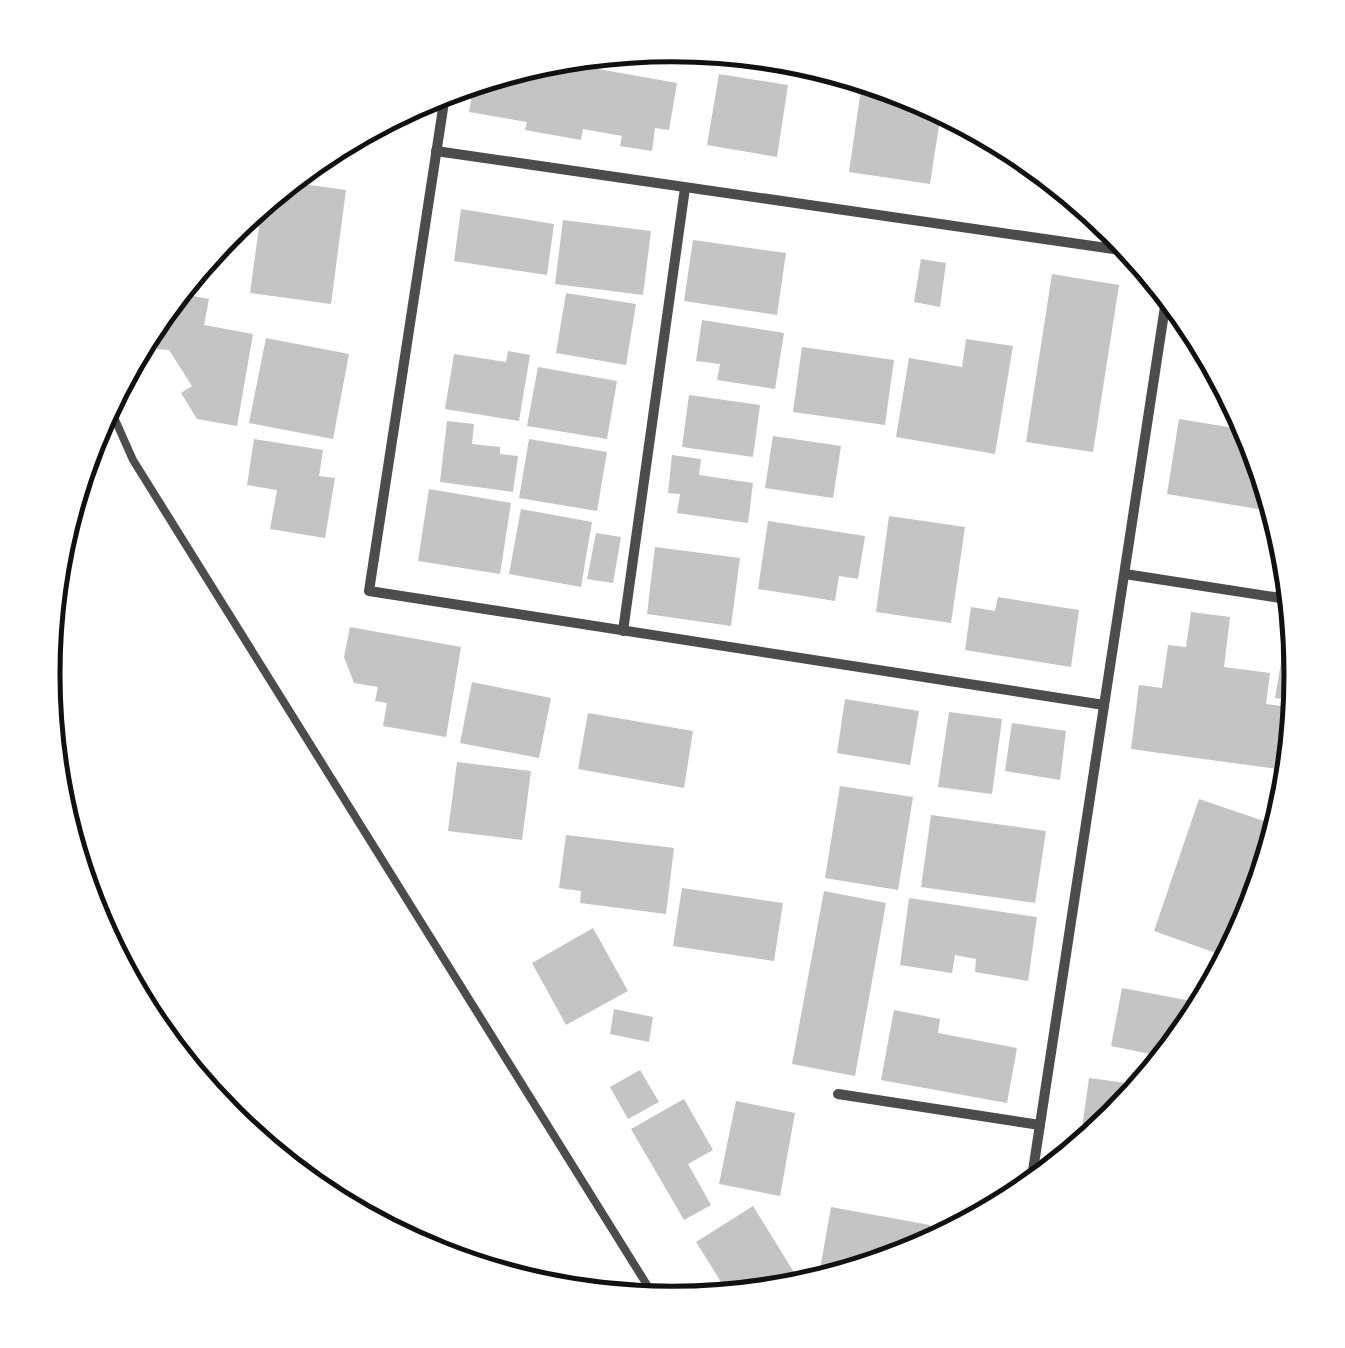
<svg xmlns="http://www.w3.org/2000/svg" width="1345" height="1348" font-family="Lato,sans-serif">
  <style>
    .building { fill: #c4c4c4 }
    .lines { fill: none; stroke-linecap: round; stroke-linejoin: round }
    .service { stroke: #4c4c4c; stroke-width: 8 }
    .minor { stroke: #4c4c4c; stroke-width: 10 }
    .rim { fill: none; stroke: #111; stroke-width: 5 }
  </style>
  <rect width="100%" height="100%" fill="#fff"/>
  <g class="building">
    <path d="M 570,64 L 677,83 L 669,130 L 655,128 L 652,151 L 620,146 L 622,136 L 583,129 L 581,140 L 525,130 L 527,122 L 469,112 L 474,83 Z"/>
    <path d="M 719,74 L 788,85 L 777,157 L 707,145 Z"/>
    <path d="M 862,82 L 912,92 L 910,107 L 941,112 L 930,184 L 849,172 Z"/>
    <path d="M 295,183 L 346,190 L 331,304 L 250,293 L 262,205 Z"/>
    <path d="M 461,209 L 554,224 L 547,275 L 454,261 Z"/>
    <path d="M 563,220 L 651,231 L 643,295 L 555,284 Z"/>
    <path d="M 693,240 L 786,253 L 777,315 L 684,301 Z"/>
    <path d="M 921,259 L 946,263 L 940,307 L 914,302 Z"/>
    <path d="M 1052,274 L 1119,285 L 1093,452 L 1026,442 Z"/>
    <path d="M 566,293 L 636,304 L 626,365 L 556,353 Z"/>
    <path d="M 183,294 L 209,299 L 204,325 L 253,334 L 237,426 L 197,419 L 181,393 L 192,386 L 169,350 L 155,349 L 151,343 Z"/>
    <path d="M 702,320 L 784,333 L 775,389 L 717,380 L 720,364 L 696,361 Z"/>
    <path d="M 266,338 L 349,354 L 333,439 L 249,423 Z"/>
    <path d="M 966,339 L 1013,346 L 995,454 L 896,437 L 909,358 L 962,367 Z"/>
    <path d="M 802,347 L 894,360 L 885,425 L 793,412 Z"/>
    <path d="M 508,351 L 530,355 L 519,421 L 445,409 L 454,354 L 506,362 Z"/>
    <path d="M 538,367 L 617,381 L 607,439 L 527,426 Z"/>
    <path d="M 689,395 L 760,405 L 753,457 L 682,447 Z"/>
    <path d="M 1179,419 L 1253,431 L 1270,511 L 1167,494 Z"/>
    <path d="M 447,421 L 474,424 L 472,444 L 500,447 L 500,454 L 518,456 L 513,492 L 440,482 Z"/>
    <path d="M 773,436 L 841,446 L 833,498 L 765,488 Z"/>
    <path d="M 254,439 L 323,450 L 319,476 L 335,478 L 325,538 L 270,529 L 277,490 L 247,485 Z"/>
    <path d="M 529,439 L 607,452 L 597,511 L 519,498 Z"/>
    <path d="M 672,455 L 701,459 L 699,475 L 753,483 L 748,523 L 677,513 L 680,494 L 668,493 Z"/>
    <path d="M 429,489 L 511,503 L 500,574 L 418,561 Z"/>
    <path d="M 521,509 L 592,522 L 581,587 L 509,574 Z"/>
    <path d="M 889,516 L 965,527 L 951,623 L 876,612 Z"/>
    <path d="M 768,521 L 865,536 L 858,579 L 839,576 L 835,601 L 758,589 Z"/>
    <path d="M 596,533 L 621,537 L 613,583 L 587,579 Z"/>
    <path d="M 655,547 L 740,558 L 731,626 L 647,614 Z"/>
    <path d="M 998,597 L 1079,610 L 1071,667 L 965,650 L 971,607 L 995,611 Z"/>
    <path d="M 1191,612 L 1230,617 L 1224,667 L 1270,673 L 1266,704 L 1296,708 L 1284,770 L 1131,749 L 1139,685 L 1162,688 L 1168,645 L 1186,647 Z"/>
    <path d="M 1288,622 L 1292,623 L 1302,675 L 1297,701 L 1275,698 Z"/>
    <path d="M 350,627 L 461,647 L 446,737 L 383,726 L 387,703 L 375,701 L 378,687 L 354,683 L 344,657 Z"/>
    <path d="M 472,682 L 551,698 L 539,758 L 460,743 Z"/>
    <path d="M 845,699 L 919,711 L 910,765 L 837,753 Z"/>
    <path d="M 949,712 L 1002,719 L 992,794 L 938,787 Z"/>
    <path d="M 588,713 L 693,731 L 684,788 L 578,769 Z"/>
    <path d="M 1012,723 L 1066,731 L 1060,780 L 1005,771 Z"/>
    <path d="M 457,762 L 531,771 L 522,840 L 448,831 Z"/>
    <path d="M 840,786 L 913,797 L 898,890 L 825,878 Z"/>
    <path d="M 1199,799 L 1273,824 L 1253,918 L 1227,957 L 1154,931 Z"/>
    <path d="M 931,815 L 1046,831 L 1035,903 L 921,887 Z"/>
    <path d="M 566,835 L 674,848 L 666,914 L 580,903 L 581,891 L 559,888 Z"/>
    <path d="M 682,888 L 783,903 L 774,961 L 673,946 Z"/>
    <path d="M 824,891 L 886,903 L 855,1076 L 792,1064 Z"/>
    <path d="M 909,898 L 1037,917 L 1028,981 L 975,972 L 976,959 L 955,955 L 952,973 L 900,965 Z"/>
    <path d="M 593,928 L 628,991 L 566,1025 L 532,963 Z"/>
    <path d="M 1122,988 L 1197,1002 L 1160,1056 L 1111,1046 Z"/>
    <path d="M 614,1009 L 653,1017 L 649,1042 L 610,1034 Z"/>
    <path d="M 894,1010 L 940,1019 L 938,1033 L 1017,1048 L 1007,1103 L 881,1080 Z"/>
    <path d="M 640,1070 L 659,1102 L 628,1119 L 610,1087 Z"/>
    <path d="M 1089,1078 L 1141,1085 L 1118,1120 L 1091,1138 L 1092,1130 L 1082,1128 Z"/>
    <path d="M 684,1099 L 713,1150 L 688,1164 L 711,1205 L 684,1220 L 631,1129 Z"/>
    <path d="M 736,1101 L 795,1113 L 780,1196 L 719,1184 Z"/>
    <path d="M 753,1206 L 797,1277 L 728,1293 L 696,1242 Z"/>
    <path d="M 831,1207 L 930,1225 L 926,1248 L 913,1256 L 819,1275 Z"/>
  </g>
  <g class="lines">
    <path class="service" d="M 109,406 L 133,460 L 657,1301"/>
    <g class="minor">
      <path d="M 446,89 L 369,591 L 1104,705"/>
      <path d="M 436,151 L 1134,252"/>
      <path d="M 1125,574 L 1287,599"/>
      <path d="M 623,631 L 685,188"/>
      <path d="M 838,1094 L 1040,1125"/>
      <path d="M 1032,1177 L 1166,300"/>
    </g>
  </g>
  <path d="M0 0H1345V1348H0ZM60 674a612 612 0 1 1 1224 0a612 612 0 1 1-1224 0Z" fill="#fff" fill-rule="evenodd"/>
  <path class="rim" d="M60 674a612 612 0 1 1 1224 0a612 612 0 1 1-1224 0Z"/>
</svg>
